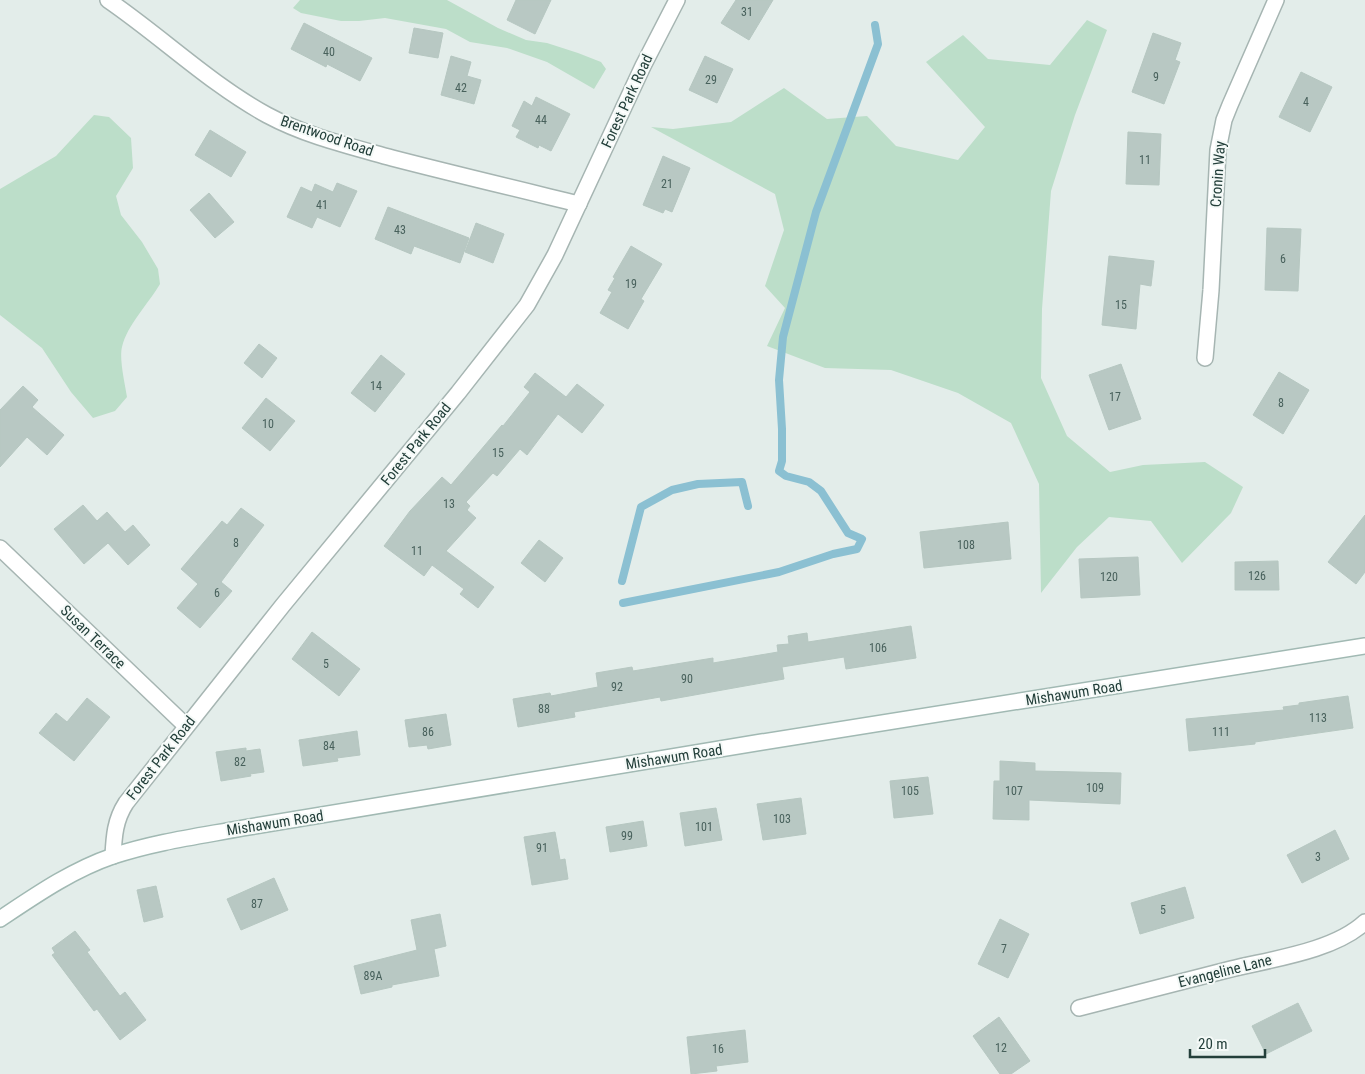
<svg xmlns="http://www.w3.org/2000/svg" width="1365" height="1074" font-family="'Roboto Condensed',sans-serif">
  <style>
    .green { fill: #bcdec9 }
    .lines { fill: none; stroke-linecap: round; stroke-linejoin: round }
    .stream { stroke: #8bc0d2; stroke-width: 8 }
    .building { fill: #b8c8c3; stroke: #b6c7c1 }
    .minor-casing { stroke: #a6b5b2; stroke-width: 18 }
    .tertiary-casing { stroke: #a6b5b2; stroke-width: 18 }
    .secondary-casing { stroke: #a1b9b3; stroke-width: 18 }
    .minor { stroke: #fff; stroke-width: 15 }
    .tertiary { stroke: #fff; stroke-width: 15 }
    .secondary { stroke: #fff; stroke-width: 15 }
    .labels { text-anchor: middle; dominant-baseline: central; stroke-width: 4; stroke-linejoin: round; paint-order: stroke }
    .number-label { font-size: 12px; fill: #48615c }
    .street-label { font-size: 15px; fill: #233f3a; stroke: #f4f9f7 }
  </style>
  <rect width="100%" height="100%" fill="#e3edea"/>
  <g class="green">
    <path d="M 300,0 L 447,0 L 498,28 L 526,40 L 547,43 L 578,53 L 601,62 L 606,69 L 594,89 L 547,62 L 507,48 L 470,42 L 446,29 L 385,18 L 359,21 L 341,21 L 301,13 L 293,8 Z"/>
    <path d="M 1087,20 L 1107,30 L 1075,115 L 1051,191 L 1042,309 L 1041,378 L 1067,436 L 1110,472 L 1143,465 L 1205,462 L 1243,487 L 1231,513 L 1182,563 L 1151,521 L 1109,517 L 1077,547 L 1041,593 L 1039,484 L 1011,423 L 958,393 L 891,370 L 825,368 L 767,346 L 785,308 L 765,286 L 784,230 L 775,194 L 651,127 L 673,129 L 731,122 L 784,88 L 827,119 L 867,116 L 896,146 L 958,160 L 985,127 L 926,62 L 963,35 L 988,59 L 1050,65 Z"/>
    <path d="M 94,115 L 109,117 L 131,138 L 133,168 L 116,196 L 121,215 L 142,242 L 158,269 L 160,284 C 149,303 127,325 122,347 C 119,359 125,384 127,397 L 115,411 L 93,418 L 71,392 L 42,348 L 0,315 L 0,189 L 56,156 Z"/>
  </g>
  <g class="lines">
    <g class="stream">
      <path d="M 622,581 L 641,507 L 672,490 L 698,484 L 742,482 L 748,506"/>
      <path d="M 623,603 L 779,572 L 833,554 L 857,549 L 862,539 L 848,533 L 821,491 L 809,482 L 786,476 L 779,471 L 782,461 L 782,429 L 779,380 L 783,337 L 816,212 L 878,44 L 875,25"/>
    </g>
  </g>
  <g class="building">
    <path d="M 516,0 L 551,0 L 535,34 L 507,20 Z"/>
    <path d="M 736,0 L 773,0 L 749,40 L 721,23 Z"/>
    <path d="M 304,23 L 372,58 L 360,81 L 327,64 L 326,67 L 291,49 Z"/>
    <path d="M 414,28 L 443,33 L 438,58 L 409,53 Z"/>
    <path d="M 1153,33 L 1181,43 L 1175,60 L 1180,62 L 1164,104 L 1132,92 Z"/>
    <path d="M 451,56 L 471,62 L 467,76 L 481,80 L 474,104 L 441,95 Z"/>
    <path d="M 705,56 L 733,69 L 717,103 L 689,90 Z"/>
    <path d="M 1301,72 L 1332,87 L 1310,132 L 1279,117 Z"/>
    <path d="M 536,97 L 570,114 L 551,151 L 539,145 L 538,148 L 516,137 L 520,130 L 512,126 L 524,101 L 532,106 Z"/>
    <path d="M 210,130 L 246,152 L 231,177 L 195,155 Z"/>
    <path d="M 1128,132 L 1161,134 L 1159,185 L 1126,184 Z"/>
    <path d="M 663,156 L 690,168 L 672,212 L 665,209 L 663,213 L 643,205 Z"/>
    <path d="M 337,183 L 357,191 L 340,227 L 317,217 L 312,228 L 287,217 L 301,187 L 312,192 L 315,184 L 333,192 Z"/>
    <path d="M 209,193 L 234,222 L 215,238 L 190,210 Z"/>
    <path d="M 388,207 L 469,238 L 460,263 L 414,246 L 411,254 L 375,239 Z"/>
    <path d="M 476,223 L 504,234 L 493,263 L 465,252 Z"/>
    <path d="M 1267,228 L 1301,229 L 1298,291 L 1265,290 Z"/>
    <path d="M 631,246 L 662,264 L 641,299 L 644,301 L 628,329 L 600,313 L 612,292 L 608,290 L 615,278 L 613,277 Z"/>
    <path d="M 1109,256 L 1154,261 L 1151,286 L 1140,284 L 1136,329 L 1102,325 Z"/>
    <path d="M 259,344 L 277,358 L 262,378 L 244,363 Z"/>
    <path d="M 381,355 L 405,374 L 375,412 L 351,393 Z"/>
    <path d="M 1121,364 L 1141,419 L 1109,430 L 1089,375 Z"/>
    <path d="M 1279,372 L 1309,390 L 1283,434 L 1253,415 Z"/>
    <path d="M 535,373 L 566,397 L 577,384 L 604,405 L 582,433 L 558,414 L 527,455 L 520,449 L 497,476 L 493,473 L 466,502 L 470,506 L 467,510 L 476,518 L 446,551 L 494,587 L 478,608 L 460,594 L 464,589 L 432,565 L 424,576 L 384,546 L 410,511 L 442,477 L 451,485 L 502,425 L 503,426 L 530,392 L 524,387 Z"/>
    <path d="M 23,386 L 38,400 L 32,407 L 64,435 L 47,455 L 27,437 L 0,467 L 0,410 Z"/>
    <path d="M 266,398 L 295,421 L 270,451 L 242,428 Z"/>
    <path d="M 83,505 L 97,521 L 107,512 L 125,532 L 133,525 L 150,545 L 128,565 L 108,543 L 84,564 L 54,529 Z"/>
    <path d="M 241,508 L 264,525 L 221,582 L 232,591 L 200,628 L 177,608 L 198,584 L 181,569 L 222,521 L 227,525 Z"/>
    <path d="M 1365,515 L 1365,572 L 1356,584 L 1328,562 Z"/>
    <path d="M 1008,522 L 1011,559 L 924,568 L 920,532 Z"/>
    <path d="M 539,540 L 563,558 L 545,582 L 521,563 Z"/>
    <path d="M 1138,557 L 1140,595 L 1081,598 L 1079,559 Z"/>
    <path d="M 1278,561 L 1279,590 L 1235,590 L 1235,562 Z"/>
    <path d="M 911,626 L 916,658 L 846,669 L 844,657 L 782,667 L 784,679 L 661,701 L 660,697 L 574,712 L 575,717 L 518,727 L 513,699 L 550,693 L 551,696 L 598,687 L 596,673 L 632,667 L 633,671 L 713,658 L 713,663 L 778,652 L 777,645 L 789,644 L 788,636 L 807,633 L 808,642 Z"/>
    <path d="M 312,632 L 360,669 L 339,696 L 292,659 Z"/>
    <path d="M 1348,696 L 1353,728 L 1255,742 L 1255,744 L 1189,751 L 1186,719 L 1284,710 L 1283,707 L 1299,705 L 1299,703 Z"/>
    <path d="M 87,698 L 110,717 L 74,761 L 39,733 L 56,713 L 67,722 Z"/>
    <path d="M 446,714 L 451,745 L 428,749 L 427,745 L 409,747 L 405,720 Z"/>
    <path d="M 357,731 L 360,755 L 337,758 L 338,761 L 303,766 L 299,740 Z"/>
    <path d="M 246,748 L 246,751 L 260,749 L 264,772 L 250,774 L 251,776 L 221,781 L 216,752 Z"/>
    <path d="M 1000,761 L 1035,763 L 1035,771 L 1121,773 L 1120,804 L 1029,800 L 1029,820 L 993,819 L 994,781 L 1000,781 Z"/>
    <path d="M 928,777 L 933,814 L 894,818 L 890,781 Z"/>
    <path d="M 801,798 L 806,834 L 763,840 L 757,804 Z"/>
    <path d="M 716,808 L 722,840 L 685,846 L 680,813 Z"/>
    <path d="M 643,821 L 647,846 L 610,852 L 606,827 Z"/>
    <path d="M 1335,830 L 1349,859 L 1302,883 L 1287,855 Z"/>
    <path d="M 555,832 L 560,860 L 565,859 L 568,879 L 532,885 L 524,837 Z"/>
    <path d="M 274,878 L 288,910 L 241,930 L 227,899 Z"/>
    <path d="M 156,886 L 163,917 L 144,922 L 137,890 Z"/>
    <path d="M 1185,887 L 1194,918 L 1140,934 L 1131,903 Z"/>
    <path d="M 440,914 L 446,946 L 434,949 L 439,976 L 392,985 L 392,987 L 361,994 L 354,966 L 417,950 L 411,920 Z"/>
    <path d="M 1000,919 L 1029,934 L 1008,978 L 978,964 Z"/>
    <path d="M 75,931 L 90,950 L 87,952 L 120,996 L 125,992 L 146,1020 L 120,1040 L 97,1009 L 94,1011 L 52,955 L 55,953 L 52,948 Z"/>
    <path d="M 1298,1003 L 1312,1031 L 1266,1054 L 1252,1026 Z"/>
    <path d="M 999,1017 L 1030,1061 L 1011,1074 L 1000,1074 L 973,1036 Z"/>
    <path d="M 745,1030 L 748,1062 L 716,1066 L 717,1071 L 691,1074 L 687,1037 Z"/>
  </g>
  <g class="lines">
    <defs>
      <g id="minor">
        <path d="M 108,0 C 162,37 209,83 267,115 C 306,136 349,146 392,158 C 454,174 517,189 579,204"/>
        <path d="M 1205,358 L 1211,290 L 1218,150 L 1224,120 L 1230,105 L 1276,0"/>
        <path d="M 0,548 L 186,726"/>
        <path d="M 1079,1008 C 1130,995 1180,982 1231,969 C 1272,959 1334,951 1365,922"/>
      </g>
      <path id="tertiary" d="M 113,856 C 114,836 115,820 126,803 L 283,605 L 458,393 L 527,305 L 555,255 L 643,66 L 677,0"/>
      <path id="secondary" d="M 0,919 C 36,895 72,870 113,856 C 155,842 200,836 243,828 L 762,742 L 1365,646"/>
    </defs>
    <use href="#minor" class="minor-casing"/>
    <use href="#tertiary" class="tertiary-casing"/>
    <use href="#secondary" class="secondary-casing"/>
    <use href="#minor" class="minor"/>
    <use href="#tertiary" class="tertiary"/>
    <use href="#secondary" class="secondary"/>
  </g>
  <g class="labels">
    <g class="number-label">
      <text x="747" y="12">31</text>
      <text x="329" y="52">40</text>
      <text x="1156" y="77">9</text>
      <text x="711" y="80">29</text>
      <text x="461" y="88">42</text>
      <text x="1306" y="102">4</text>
      <text x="541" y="120">44</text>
      <text x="1145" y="160">11</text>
      <text x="667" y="184">21</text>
      <text x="322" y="205">41</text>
      <text x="400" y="230">43</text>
      <text x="1283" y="259">6</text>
      <text x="631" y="284">19</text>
      <text x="1121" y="305">15</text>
      <text x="376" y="386">14</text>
      <text x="1115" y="397">17</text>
      <text x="1281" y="403">8</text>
      <text x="268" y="424">10</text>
      <text x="498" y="453">15</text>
      <text x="449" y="504">13</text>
      <text x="236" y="543">8</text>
      <text x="966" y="545">108</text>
      <text x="417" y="551">11</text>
      <text x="1257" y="576">126</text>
      <text x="1109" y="577">120</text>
      <text x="217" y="593">6</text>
      <text x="878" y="648">106</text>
      <text x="326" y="664">5</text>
      <text x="687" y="679">90</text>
      <text x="617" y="687">92</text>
      <text x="544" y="709">88</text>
      <text x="1318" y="718">113</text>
      <text x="428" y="732">86</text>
      <text x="1221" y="732">111</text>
      <text x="329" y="746">84</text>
      <text x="240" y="762">82</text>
      <text x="1095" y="788">109</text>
      <text x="910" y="791">105</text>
      <text x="1014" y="791">107</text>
      <text x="782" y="819">103</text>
      <text x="704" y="827">101</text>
      <text x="627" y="836">99</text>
      <text x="542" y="848">91</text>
      <text x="1318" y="857">3</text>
      <text x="257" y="904">87</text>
      <text x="1163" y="910">5</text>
      <text x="1004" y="949">7</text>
      <text x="373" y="976">89A</text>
      <text x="1001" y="1048">12</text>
      <text x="718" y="1049">16</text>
    </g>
    <g class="street-label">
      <text transform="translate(627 101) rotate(-65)">Forest Park Road</text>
      <text transform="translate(327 136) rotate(19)">Brentwood Road</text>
      <text transform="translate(1218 174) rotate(-86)">Cronin Way</text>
      <text transform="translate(416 444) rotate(-51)">Forest Park Road</text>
      <text transform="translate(93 637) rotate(44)">Susan Terrace</text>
      <text transform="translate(1074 693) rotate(-9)">Mishawum Road</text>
      <text transform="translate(674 757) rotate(-9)">Mishawum Road</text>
      <text transform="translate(161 758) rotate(-52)">Forest Park Road</text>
      <text transform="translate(275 823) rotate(-9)">Mishawum Road</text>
      <text transform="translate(1225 971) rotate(-14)">Evangeline Lane</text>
    </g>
  </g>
  <path d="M1190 1049v8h75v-8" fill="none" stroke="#233f3a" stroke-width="2.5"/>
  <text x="1198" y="1049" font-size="15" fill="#233f3a" stroke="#f4f9f7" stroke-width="4" paint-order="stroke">20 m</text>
</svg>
